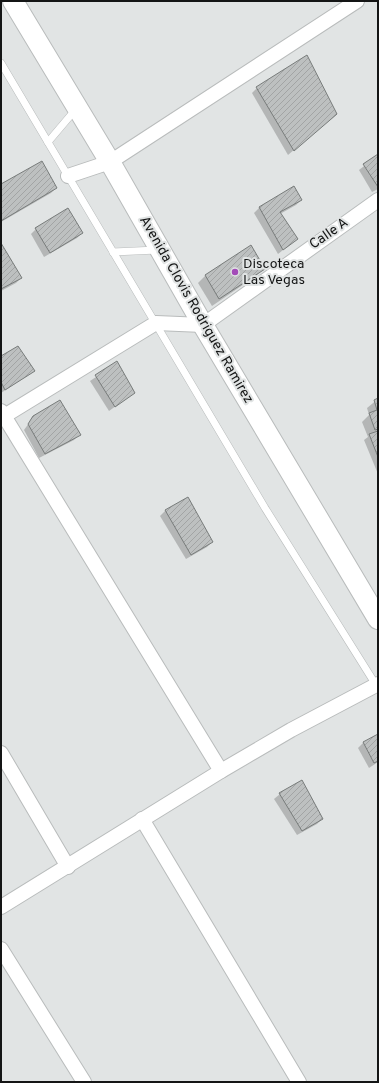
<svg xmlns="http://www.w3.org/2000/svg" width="379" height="1083" font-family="Overpass,sans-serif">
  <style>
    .shadow { fill: #0003 }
    .building { fill: url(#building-hatch); stroke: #787c7b }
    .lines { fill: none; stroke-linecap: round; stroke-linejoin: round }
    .lane-casing { stroke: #b9bcbc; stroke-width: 8 }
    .street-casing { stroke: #b9bcbc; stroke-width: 16 }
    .secondary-casing { stroke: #b9bcbc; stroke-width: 22 }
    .lane { stroke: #fff; stroke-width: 7 }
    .street { stroke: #fff; stroke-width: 14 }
    .secondary { stroke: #fff; stroke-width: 20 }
    .poi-dot { fill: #a34bb8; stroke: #e1e4e4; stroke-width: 1.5 }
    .labels { text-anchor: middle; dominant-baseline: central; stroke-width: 4; stroke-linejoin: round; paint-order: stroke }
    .street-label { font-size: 14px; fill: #141515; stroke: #e1e4e4 }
    .poi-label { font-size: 14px; fill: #141515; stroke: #e1e4e4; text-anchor: start }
  </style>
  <defs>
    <pattern id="building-hatch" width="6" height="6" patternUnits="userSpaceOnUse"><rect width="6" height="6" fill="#bdc0c0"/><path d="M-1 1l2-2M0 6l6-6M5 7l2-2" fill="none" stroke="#a2a4a4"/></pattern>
  </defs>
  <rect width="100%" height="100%" fill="#e1e4e4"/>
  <g class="shadow">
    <path d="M 257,88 L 330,119 L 288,155 L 252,93 Z"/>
    <path d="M 378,155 L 378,189 L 372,192 L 359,170 Z"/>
    <path d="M 1,185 L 56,188 L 51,193 L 1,222 Z"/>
    <path d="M 301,200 L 296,205 L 280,214 L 297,239 L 278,254 L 254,213 L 259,208 Z"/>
    <path d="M 36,229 L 82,233 L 77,238 L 44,257 L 31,234 Z"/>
    <path d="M 1,244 L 21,278 L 16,283 L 1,291 Z"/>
    <path d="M 264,268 L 256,276 L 212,306 L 198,283 L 206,275 Z"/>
    <path d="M 1,357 L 34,371 L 1,393 Z"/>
    <path d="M 117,363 L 134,393 L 109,411 L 90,381 Z"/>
    <path d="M 378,399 L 378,474 L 364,440 L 368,437 L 362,422 L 369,415 L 367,408 Z"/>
    <path d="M 34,416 L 79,435 L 74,440 L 39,458 L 24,430 Z"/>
    <path d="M 166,510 L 212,542 L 207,547 L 186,559 L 160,516 Z"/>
    <path d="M 378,735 L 378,762 L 369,768 L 358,748 L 363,743 Z"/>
    <path d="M 301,781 L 322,819 L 317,824 L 297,835 L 274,799 L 280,794 Z"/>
  </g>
  <g class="building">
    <path d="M 307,55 L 337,114 L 294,151 L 256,87 Z"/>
    <path d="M 378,154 L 378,187 L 363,164 Z"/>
    <path d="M 42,161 L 57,188 L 1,221 L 1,184 Z"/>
    <path d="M 294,186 L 302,200 L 280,212 L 298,239 L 283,250 L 259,207 Z"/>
    <path d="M 68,208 L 83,233 L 50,253 L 35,228 Z"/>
    <path d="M 1,243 L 22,278 L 1,289 Z"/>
    <path d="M 251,245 L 265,269 L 219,299 L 205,275 Z"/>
    <path d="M 18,346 L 35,371 L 5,390 L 1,382 L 1,356 Z"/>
    <path d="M 117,361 L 135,393 L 115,407 L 95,375 Z"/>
    <path d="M 378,398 L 378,429 L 375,430 L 369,413 L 377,410 L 374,400 Z"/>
    <path d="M 60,400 L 81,435 L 45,454 L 28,424 L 33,416 Z"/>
    <path d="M 378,431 L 378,457 L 369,434 Z"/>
    <path d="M 188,497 L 213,542 L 191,555 L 165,510 Z"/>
    <path d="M 378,734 L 378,761 L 374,763 L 363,742 Z"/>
    <path d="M 302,780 L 323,819 L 302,831 L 279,793 Z"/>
  </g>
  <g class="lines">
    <defs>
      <g id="lane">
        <path d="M 1,63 L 265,508 L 376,685"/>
        <path d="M 48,142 L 76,109"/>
        <path d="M 113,252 L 157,250"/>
      </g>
      <g id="street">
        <path d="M 68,176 L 110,162 L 357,1"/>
        <path d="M 1,411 L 221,771"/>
        <path d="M 1,418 L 156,323 L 203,325 L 378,200"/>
        <path d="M 1,753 L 68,867"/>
        <path d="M 142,819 L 299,1082"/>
        <path d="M 1,907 L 221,771 L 291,730 L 378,684"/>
        <path d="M 1,949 L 84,1082"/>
      </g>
      <path id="secondary" d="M 13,1 L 110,162 L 203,325 L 378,619"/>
    </defs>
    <use href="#lane" class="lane-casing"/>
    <use href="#street" class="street-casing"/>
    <use href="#secondary" class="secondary-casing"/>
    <use href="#lane" class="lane"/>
    <use href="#street" class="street"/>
    <use href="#secondary" class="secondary"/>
  </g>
  <circle class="poi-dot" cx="235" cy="272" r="4"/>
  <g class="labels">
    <g class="street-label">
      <text transform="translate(329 234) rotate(-35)">Calle A</text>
      <text transform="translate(196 310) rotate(60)">Avenida Clovis Rodriguez Ramirez</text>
    </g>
    <g class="poi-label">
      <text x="243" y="264">Discoteca<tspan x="243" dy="16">Las Vegas</tspan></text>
    </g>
  </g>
  <rect width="379" height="1083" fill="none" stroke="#141515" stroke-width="4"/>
</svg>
